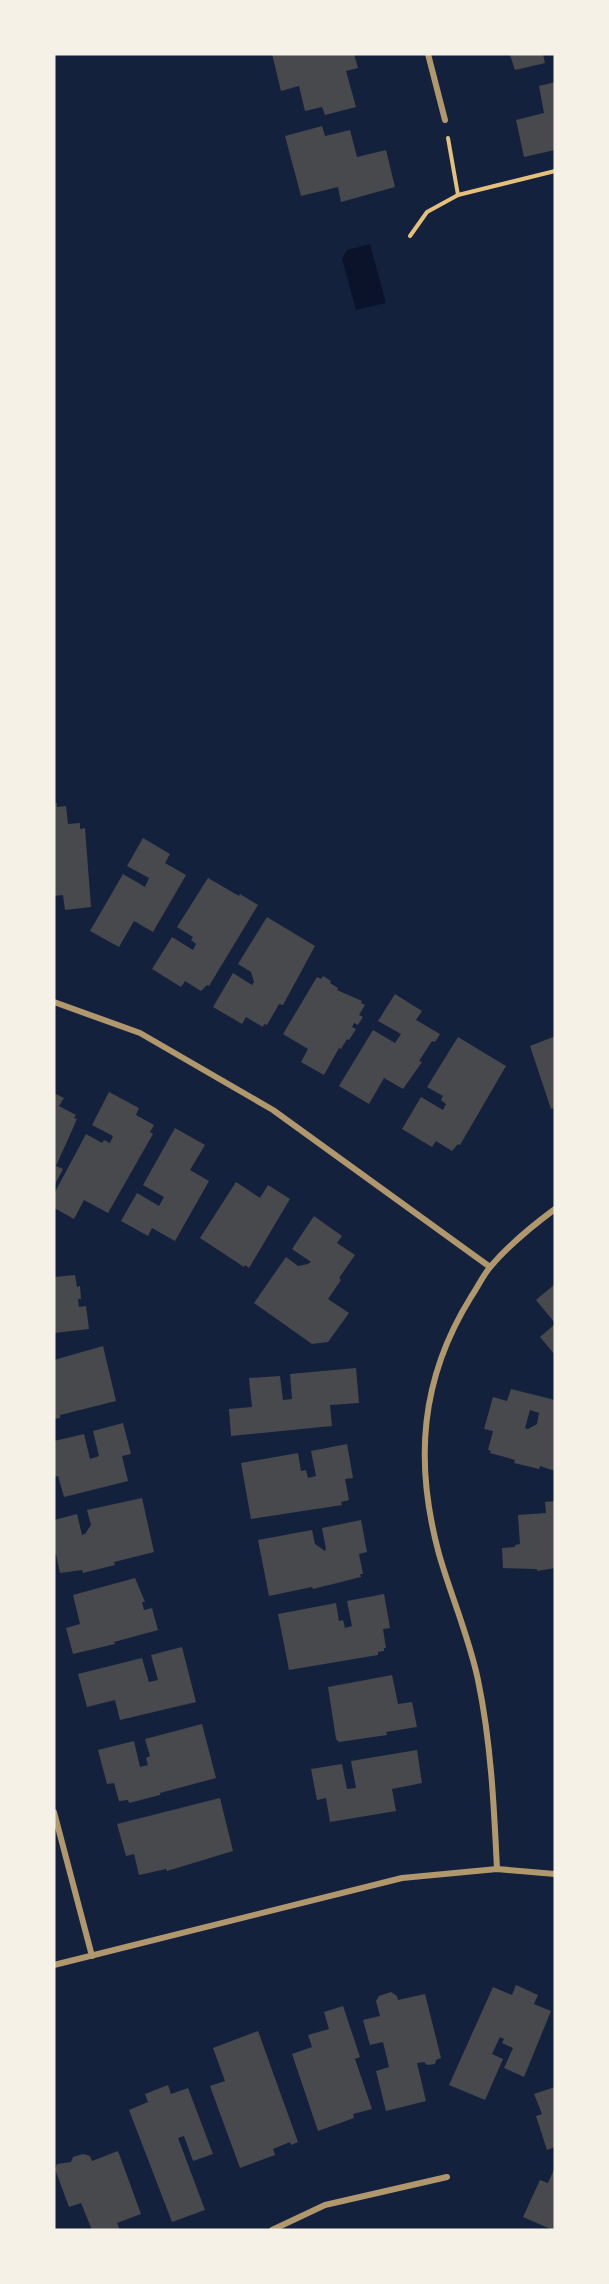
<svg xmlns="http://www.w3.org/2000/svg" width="609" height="2284" font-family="Montserrat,sans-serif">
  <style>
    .water { fill: #0b132b }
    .building { fill: #48494c; fill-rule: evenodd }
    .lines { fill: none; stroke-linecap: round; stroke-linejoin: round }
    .path { stroke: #e5c07b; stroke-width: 4 }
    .minor { stroke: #b1986c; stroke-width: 6 }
  </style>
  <rect width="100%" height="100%" fill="#14213d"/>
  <path class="water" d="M 370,244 L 386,303 L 356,310 L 342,259 L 347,250 Z"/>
  <g class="building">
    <path d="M 272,54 L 354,54 L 358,68 L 346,71 L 356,107 L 325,115 L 322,107 L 305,111 L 299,86 L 281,91 Z"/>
    <path d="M 543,54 L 545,63 L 515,70 L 510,55 Z"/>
    <path d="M 555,82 L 555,150 L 524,157 L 516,120 L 544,113 L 539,86 Z"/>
    <path d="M 322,126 L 325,136 L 350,130 L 357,157 L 386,150 L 395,187 L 341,202 L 338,187 L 301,196 L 285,136 Z"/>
    <path d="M 57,803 L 57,807 L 66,806 L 68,824 L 80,823 L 80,829 L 85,828 L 91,907 L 65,910 L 63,895 L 54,896 L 54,804 Z"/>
    <path d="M 143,838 L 170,854 L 165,863 L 186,875 L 153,932 L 134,921 L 119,947 L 90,931 L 123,874 L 145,887 L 149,878 L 127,866 Z"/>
    <path d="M 208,878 L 239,896 L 240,894 L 258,905 L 209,986 L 207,985 L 201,991 L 185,981 L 181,987 L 152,969 L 172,937 L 193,950 L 196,944 L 191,940 L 193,937 L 177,927 Z"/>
    <path d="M 267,917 L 315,946 L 283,1005 L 279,1004 L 267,1025 L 264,1024 L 263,1027 L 246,1017 L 242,1024 L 213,1007 L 233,973 L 252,985 L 254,982 L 251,972 L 238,964 Z"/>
    <path d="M 323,976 L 331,981 L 330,983 L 338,988 L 337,990 L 362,1001 L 361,1003 L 365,1005 L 359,1015 L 363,1017 L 358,1025 L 354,1023 L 352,1027 L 356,1029 L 349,1040 L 347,1039 L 341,1049 L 339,1048 L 324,1075 L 301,1062 L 308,1049 L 283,1034 L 317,977 L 321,979 Z"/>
    <path d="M 395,994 L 422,1011 L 416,1020 L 440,1034 L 435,1042 L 432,1041 L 419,1061 L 422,1062 L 403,1089 L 384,1078 L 369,1104 L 339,1086 L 373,1030 L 395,1043 L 401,1034 L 378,1021 Z"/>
    <path d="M 458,1037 L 506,1066 L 460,1145 L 458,1144 L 452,1151 L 436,1141 L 432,1147 L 402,1129 L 421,1097 L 443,1110 L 446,1104 L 441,1100 L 443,1096 L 427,1087 Z"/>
    <path d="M 553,1037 L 555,1039 L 555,1108 L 551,1109 L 530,1046 Z"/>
    <path d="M 109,1092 L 139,1108 L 136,1115 L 154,1125 L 150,1132 L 153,1134 L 108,1213 L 84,1200 L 74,1219 L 54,1208 L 54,1194 L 86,1134 L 102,1143 L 104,1140 L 110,1143 L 113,1136 L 92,1125 Z"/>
    <path d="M 54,1093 L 64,1098 L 59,1106 L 76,1115 L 74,1118 L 77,1119 L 56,1166 L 63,1169 L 54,1186 Z"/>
    <path d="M 175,1128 L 205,1145 L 190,1170 L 209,1181 L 175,1241 L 152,1228 L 148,1236 L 121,1221 L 137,1193 L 159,1206 L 164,1197 L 143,1185 Z"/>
    <path d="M 236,1182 L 260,1198 L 268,1185 L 290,1199 L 249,1268 L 245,1265 L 244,1267 L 200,1238 Z"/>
    <path d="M 314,1216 L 342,1236 L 337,1243 L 355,1255 L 339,1278 L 341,1280 L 328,1299 L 349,1313 L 328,1342 L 312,1344 L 254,1303 L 286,1257 L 298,1266 L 308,1264 L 311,1262 L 292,1249 Z"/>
    <path d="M 75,1275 L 77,1287 L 80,1286 L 81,1299 L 78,1299 L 79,1307 L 86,1306 L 89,1329 L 54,1333 L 54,1277 Z"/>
    <path d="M 555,1284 L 555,1323 L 536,1300 Z"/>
    <path d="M 555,1324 L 555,1355 L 540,1337 Z"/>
    <path d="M 103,1346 L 116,1401 L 60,1415 L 60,1418 L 54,1419 L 54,1360 Z"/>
    <path d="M 356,1368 L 359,1403 L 330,1405 L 332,1426 L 231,1436 L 229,1409 L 252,1407 L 249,1378 L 280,1376 L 283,1400 L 292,1399 L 290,1374 Z"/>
    <path d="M 511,1389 L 555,1400 L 555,1471 L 540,1466 L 539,1469 L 514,1463 L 515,1460 L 490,1453 L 491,1451 L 488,1450 L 493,1431 L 484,1429 L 493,1397 L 507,1401 ZM 530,1410 L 539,1413 L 537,1424 L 528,1429 L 525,1428 Z"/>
    <path d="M 123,1423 L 131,1454 L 122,1456 L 128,1481 L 64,1497 L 58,1476 L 54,1477 L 54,1441 L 84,1434 L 90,1459 L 99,1456 L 93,1431 Z"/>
    <path d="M 347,1444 L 353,1478 L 345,1479 L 349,1500 L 341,1502 L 342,1505 L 251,1519 L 241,1463 L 298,1453 L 301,1471 L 306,1470 L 308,1478 L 316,1476 L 311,1451 Z"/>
    <path d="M 142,1498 L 154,1552 L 114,1562 L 115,1565 L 83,1573 L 82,1570 L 60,1573 L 56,1554 L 54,1555 L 54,1520 L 77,1514 L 82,1535 L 85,1534 L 91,1525 L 87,1510 Z"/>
    <path d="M 555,1501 L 555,1568 L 537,1571 L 537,1569 L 503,1568 L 502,1548 L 515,1547 L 515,1545 L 520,1544 L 518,1515 L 546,1513 L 545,1502 Z"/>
    <path d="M 361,1520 L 367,1552 L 359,1554 L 363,1574 L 360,1574 L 361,1577 L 313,1589 L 312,1587 L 269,1596 L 258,1540 L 312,1530 L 315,1544 L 325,1551 L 326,1549 L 322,1528 Z"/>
    <path d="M 135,1578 L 145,1602 L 142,1602 L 144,1610 L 152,1608 L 158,1630 L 114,1642 L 115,1644 L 73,1654 L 66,1628 L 80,1624 L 73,1595 Z"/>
    <path d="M 384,1594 L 390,1628 L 383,1629 L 386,1648 L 384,1648 L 384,1651 L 378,1652 L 378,1655 L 289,1670 L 278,1614 L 336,1603 L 339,1621 L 343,1620 L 345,1628 L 352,1626 L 347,1601 Z"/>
    <path d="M 182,1647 L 196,1702 L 120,1720 L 115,1700 L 87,1707 L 78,1674 L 142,1658 L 149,1682 L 158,1680 L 151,1655 Z"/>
    <path d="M 392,1675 L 398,1704 L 412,1702 L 417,1727 L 386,1732 L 387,1735 L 339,1742 L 336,1739 L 328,1687 Z"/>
    <path d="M 202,1724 L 216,1778 L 160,1793 L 160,1795 L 129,1803 L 128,1800 L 119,1801 L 114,1783 L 107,1784 L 98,1750 L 134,1741 L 140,1767 L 148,1765 L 146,1758 L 150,1756 L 145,1739 Z"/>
    <path d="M 417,1750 L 422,1783 L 392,1789 L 396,1811 L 330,1822 L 326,1798 L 317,1800 L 311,1769 L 342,1764 L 347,1789 L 356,1788 L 351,1761 Z"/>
    <path d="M 220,1798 L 233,1851 L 167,1871 L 166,1869 L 139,1875 L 134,1854 L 126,1856 L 117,1824 Z"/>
    <path d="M 516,1985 L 538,1995 L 534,2004 L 551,2011 L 524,2077 L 504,2068 L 513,2048 L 502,2043 L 504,2039 L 500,2037 L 492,2054 L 503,2059 L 485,2100 L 449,2085 L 493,1987 L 512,1995 Z"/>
    <path d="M 391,1992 L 397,1996 L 398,2000 L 425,1994 L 441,2058 L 436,2060 L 435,2064 L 427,2065 L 424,2062 L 417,2063 L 426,2101 L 386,2111 L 376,2071 L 389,2067 L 383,2042 L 370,2045 L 363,2020 L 380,2016 L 376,2001 L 379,1996 Z"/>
    <path d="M 343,2006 L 360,2057 L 355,2059 L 372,2109 L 353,2114 L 354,2118 L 318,2131 L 292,2054 L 312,2047 L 308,2035 L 329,2029 L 324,2012 Z"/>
    <path d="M 258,2031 L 298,2142 L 291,2145 L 290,2142 L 273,2149 L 275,2155 L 240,2168 L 210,2086 L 225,2081 L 213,2048 Z"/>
    <path d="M 168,2085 L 171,2094 L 188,2088 L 213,2154 L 193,2161 L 184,2136 L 178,2138 L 205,2210 L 172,2222 L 129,2110 L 148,2102 L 145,2094 Z"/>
    <path d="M 555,2087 L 555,2147 L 547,2150 L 536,2116 L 542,2114 L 534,2094 Z"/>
    <path d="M 118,2151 L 141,2214 L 117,2223 L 120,2230 L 92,2230 L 81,2203 L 69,2207 L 55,2169 L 57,2164 L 71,2162 L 73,2157 L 83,2154 L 90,2156 L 92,2161 Z"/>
    <path d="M 555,2167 L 555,2230 L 553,2230 L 523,2217 L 540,2180 L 548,2183 Z"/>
  </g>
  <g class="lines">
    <g class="path">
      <path d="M 448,138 L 458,195"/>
      <path d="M 410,236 L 427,212 L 458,195 L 555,171"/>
    </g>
    <g class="minor">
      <path d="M 428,54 L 445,120"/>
      <path d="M 54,1002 L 140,1033 L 273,1110 L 490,1267"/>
      <path d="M 54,1812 L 92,1956"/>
      <path d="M 497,1869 C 494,1806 491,1742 478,1680 C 469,1637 451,1596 439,1554 C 414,1462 420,1379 471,1297 C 478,1287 483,1275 491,1266 C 509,1245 532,1226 555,1209"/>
      <path d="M 54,1965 L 402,1878 L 497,1869 L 555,1874"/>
      <path d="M 272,2230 L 325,2205 L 447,2177"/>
    </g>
  </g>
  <rect width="609" height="2284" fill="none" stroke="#f6f1e7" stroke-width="111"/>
</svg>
